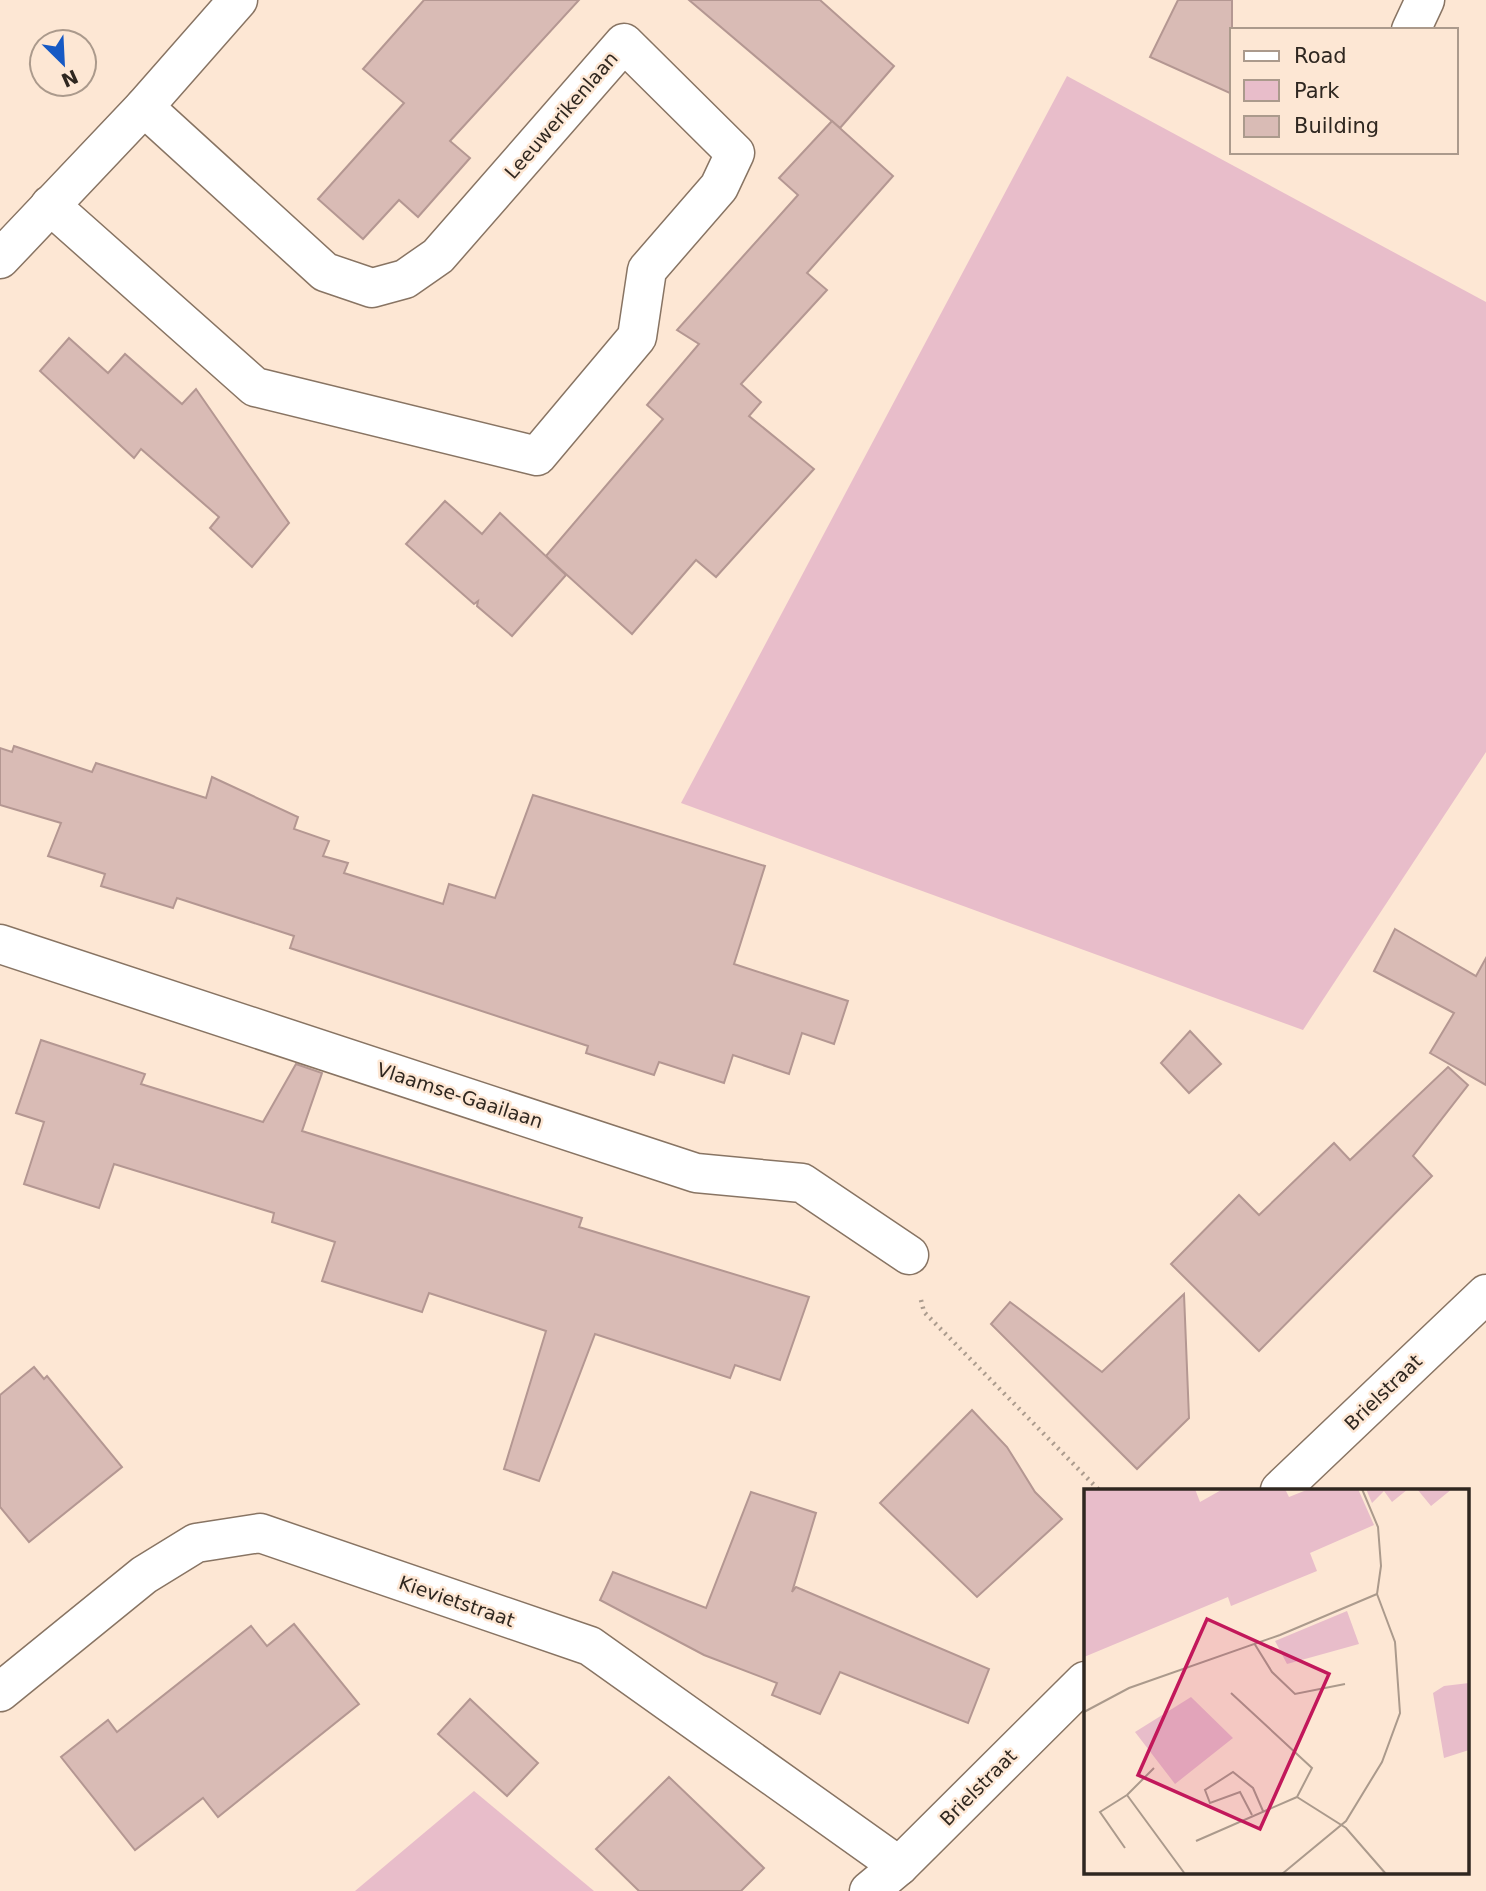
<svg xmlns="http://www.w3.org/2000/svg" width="1486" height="1891" font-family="'DejaVu Sans',sans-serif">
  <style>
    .green { fill: #e8bdca }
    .building { fill: #d9bbb5; stroke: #b49792; stroke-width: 2 }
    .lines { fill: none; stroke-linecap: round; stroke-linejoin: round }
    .minor-casing { stroke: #887463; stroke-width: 41 }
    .path { stroke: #ac9c8e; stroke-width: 4.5; stroke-dasharray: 2 5; stroke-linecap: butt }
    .minor { stroke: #fff; stroke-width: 38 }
    .labels { text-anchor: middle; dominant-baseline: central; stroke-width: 5; stroke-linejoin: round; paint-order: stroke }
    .street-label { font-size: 19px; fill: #2f2720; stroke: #fde7d4 }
    .inset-road { fill: none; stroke: #ab9a8c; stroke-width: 2 }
    .view { fill: #c2185b; fill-opacity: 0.15; stroke: #c2185b; stroke-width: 3.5 }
    .inset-edge { fill: none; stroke: #2f2720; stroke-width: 3.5 }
  </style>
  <rect width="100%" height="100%" fill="#fde7d4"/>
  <g class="green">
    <path d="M 1067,76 L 1486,302 L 1486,752 L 1303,1030 L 681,803 Z"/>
    <path d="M 474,1791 L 594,1891 L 355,1891 Z"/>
  </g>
  <g class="building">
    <path d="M 424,0 L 579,0 L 450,141 L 470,158 L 418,217 L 399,200 L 363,239 L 318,199 L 404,103 L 363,69 Z"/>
    <path d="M 689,0 L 820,0 L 894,66 L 840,128 Z"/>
    <path d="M 1178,0 L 1232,0 L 1232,94 L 1150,57 Z"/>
    <path d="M 832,121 L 893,176 L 807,273 L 827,290 L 741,384 L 761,402 L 749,416 L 814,469 L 716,577 L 696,560 L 632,634 L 546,556 L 663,419 L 647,405 L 699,344 L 677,330 L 798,195 L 779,178 Z"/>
    <path d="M 69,338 L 108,373 L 125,354 L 182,404 L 196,389 L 289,523 L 252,567 L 210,528 L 219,517 L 141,449 L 134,458 L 40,371 Z"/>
    <path d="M 445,501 L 482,534 L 500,513 L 566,575 L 512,636 L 477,606 L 478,601 L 474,604 L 406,544 Z"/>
    <path d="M 14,746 L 92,772 L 96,763 L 206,798 L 212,777 L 298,817 L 294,829 L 329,841 L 323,856 L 348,863 L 344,873 L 443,904 L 449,884 L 495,898 L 533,795 L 765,866 L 734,964 L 848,1001 L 834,1044 L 802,1033 L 789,1074 L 733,1055 L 724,1083 L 659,1062 L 654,1075 L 586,1053 L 588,1046 L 290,948 L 294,936 L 177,898 L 173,908 L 101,886 L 105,874 L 48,856 L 61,823 L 0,805 L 0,748 L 12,752 Z"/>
    <path d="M 1395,929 L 1476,976 L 1486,958 L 1486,1085 L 1430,1053 L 1454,1013 L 1374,971 Z"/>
    <path d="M 1190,1031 L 1221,1064 L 1189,1093 L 1161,1063 Z"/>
    <path d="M 41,1040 L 145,1074 L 141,1084 L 263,1122 L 296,1064 L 322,1073 L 302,1131 L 582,1218 L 579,1227 L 809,1297 L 780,1380 L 735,1365 L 730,1378 L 595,1334 L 539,1481 L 504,1469 L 546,1331 L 429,1293 L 422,1312 L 322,1281 L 335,1242 L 272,1222 L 274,1213 L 114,1164 L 99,1208 L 24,1184 L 44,1122 L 16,1113 Z"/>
    <path d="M 1448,1067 L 1468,1085 L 1413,1156 L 1432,1176 L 1259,1351 L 1171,1264 L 1239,1195 L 1259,1215 L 1334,1143 L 1350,1160 Z"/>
    <path d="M 1184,1294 L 1189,1418 L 1137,1469 L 991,1324 L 1010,1302 L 1102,1372 Z"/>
    <path d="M 34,1367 L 44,1379 L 47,1376 L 122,1467 L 29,1542 L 0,1507 L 0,1395 Z"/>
    <path d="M 972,1410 L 1007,1447 L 1035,1492 L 1062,1519 L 977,1597 L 880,1503 Z"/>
    <path d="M 751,1492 L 816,1513 L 792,1592 L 796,1587 L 989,1669 L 968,1723 L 840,1672 L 820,1714 L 772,1695 L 777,1683 L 704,1655 L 600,1600 L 613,1572 L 706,1608 Z"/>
    <path d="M 294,1624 L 359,1704 L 218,1817 L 203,1798 L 135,1850 L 61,1757 L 108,1720 L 117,1732 L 251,1626 L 267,1646 Z"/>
    <path d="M 470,1699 L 538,1763 L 507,1796 L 438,1734 Z"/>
    <path d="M 669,1777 L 764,1868 L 741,1891 L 639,1891 L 596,1849 Z"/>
  </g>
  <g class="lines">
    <defs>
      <g id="minor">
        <path d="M 1411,30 L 1425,0"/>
        <path d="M 50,205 L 255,387 L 537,456 L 637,337 L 647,270 L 719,187 L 735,153 L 624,43 L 438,256 L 405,279 L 372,288 L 325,272 L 144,107"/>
        <path d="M 0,259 L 144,107 L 238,0"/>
        <path d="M 0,944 L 696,1173 L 802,1183 L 909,1255"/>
        <path d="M 1280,1490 L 1486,1294"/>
        <path d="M 0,1692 L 144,1575 L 196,1543 L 260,1533 L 590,1646 L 899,1866"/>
        <path d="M 869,1891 L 899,1866 L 1085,1681"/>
      </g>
    </defs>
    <use href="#minor" class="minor-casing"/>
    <path class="path" d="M 921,1300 L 924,1312 L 1099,1490"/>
    <use href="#minor" class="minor"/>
  </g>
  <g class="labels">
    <g class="street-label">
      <text transform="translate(561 115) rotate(-49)">Leeuwerikenlaan</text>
      <text transform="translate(460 1095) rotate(18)">Vlaamse-Gaailaan</text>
      <text transform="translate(1383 1392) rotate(-44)">Brielstraat</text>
      <text transform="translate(457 1601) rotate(19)">Kievietstraat</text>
      <text transform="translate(978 1787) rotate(-45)">Brielstraat</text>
    </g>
  </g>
  <g transform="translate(1084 1489)">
    <rect width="385" height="385" fill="#fde7d4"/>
    <path d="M 0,0 L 111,0 L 116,13 L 139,0 L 201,0 L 205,8 L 225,0 L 274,0 L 290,36 L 226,64 L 233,82 L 147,117 L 144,108 L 0,168 ZM 282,0 L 324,0 L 308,13 L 300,2 L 288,14 ZM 333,0 L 368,0 L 347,17 ZM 263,122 L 275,155 L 203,175 L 191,152 ZM 385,194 L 385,261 L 360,269 L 349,204 L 360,197 ZM 107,208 L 149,249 L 91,295 L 51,243 Z" fill="#e8bdca"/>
    <path class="inset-road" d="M 278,0 L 294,38 L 297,77 L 293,105M 170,154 L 188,183 L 211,205 L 261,195M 147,204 L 228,279 L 213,308M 0,223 L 45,199 L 196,146 L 293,105M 43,306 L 70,279M 213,308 L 262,339 L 302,385M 168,326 L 156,303 L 126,314 L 121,301 L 149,283 L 169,299 L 179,322M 112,352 L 213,308M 41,359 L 16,323 L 43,306 L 101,385M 198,385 L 262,332 L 298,273 L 316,224 L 311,153 L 293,105"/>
    <path class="view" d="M 123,130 L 245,185 L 176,340 L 54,286 Z"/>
    <rect width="385" height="385" class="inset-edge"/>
  </g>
  <rect x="1230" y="28" width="228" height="126" fill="#fde7d4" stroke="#ab9a8c" stroke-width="2"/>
  <rect x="1244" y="51" width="35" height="10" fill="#ffffff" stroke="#ab9a8c" stroke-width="2"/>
  <text x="1294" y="63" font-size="21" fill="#2f2720">Road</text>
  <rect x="1244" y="80" width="35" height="21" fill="#e8bdca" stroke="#ab9a8c" stroke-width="2"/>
  <text x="1294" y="98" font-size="21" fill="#2f2720">Park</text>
  <rect x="1244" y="116" width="35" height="21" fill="#d9bbb5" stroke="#ab9a8c" stroke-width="2"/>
  <text x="1294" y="133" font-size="21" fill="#2f2720">Building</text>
  <g transform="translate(63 63) rotate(156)"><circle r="33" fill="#fde7d4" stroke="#ab9a8c" stroke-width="2"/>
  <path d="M0-5L12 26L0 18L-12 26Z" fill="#1659c4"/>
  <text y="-10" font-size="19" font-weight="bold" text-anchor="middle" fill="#2f2720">N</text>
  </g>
</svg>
